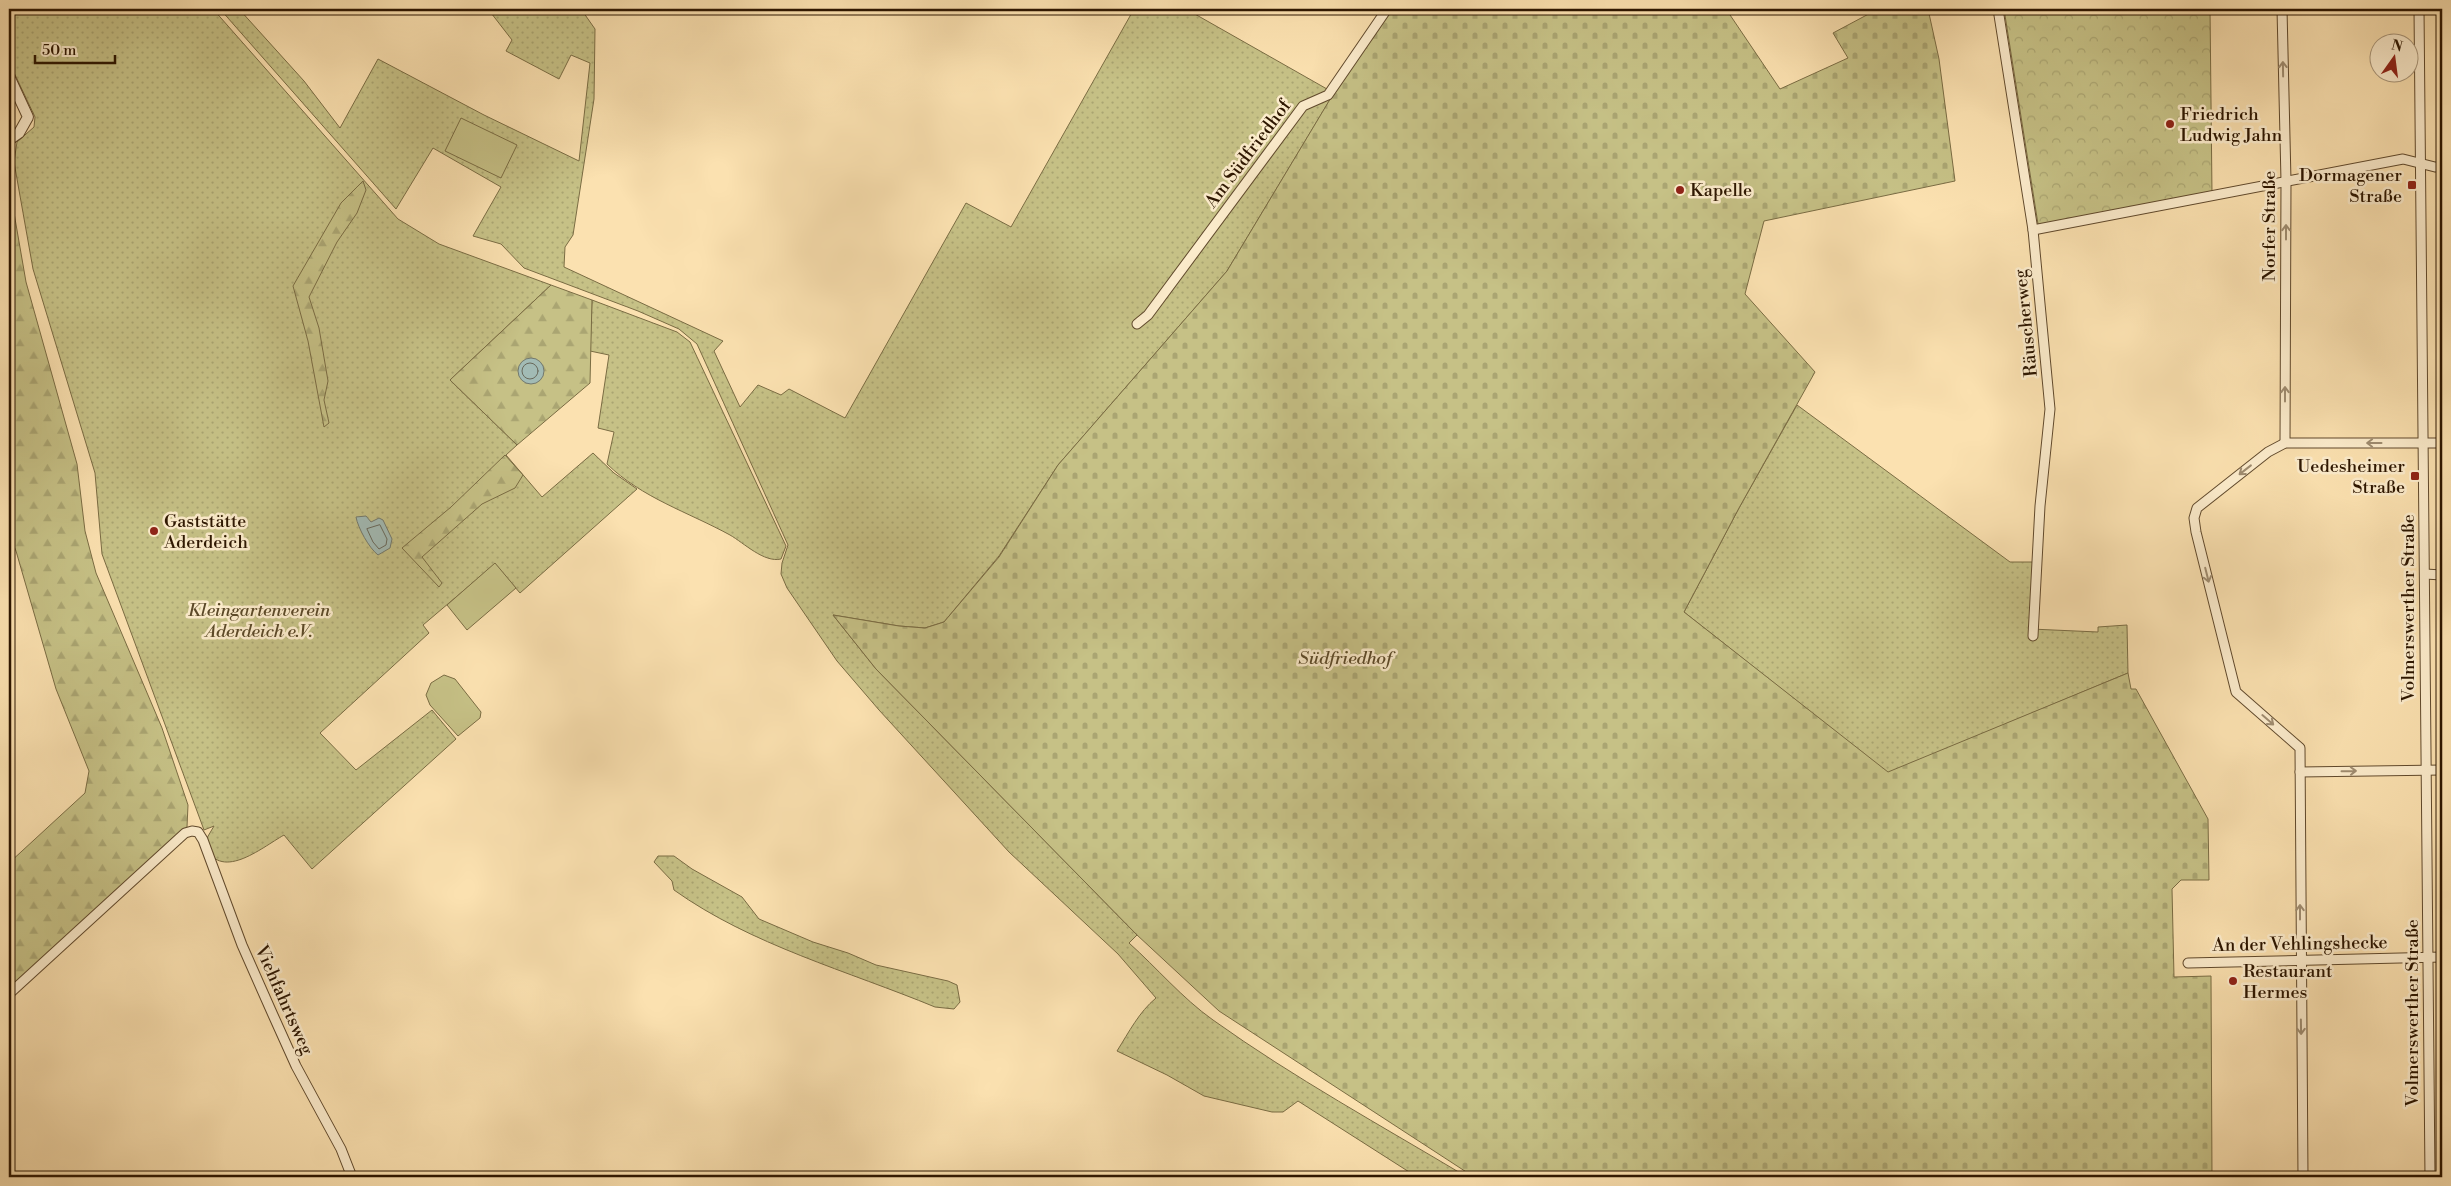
<svg xmlns="http://www.w3.org/2000/svg" width="2451" height="1186" font-family="'Libre Bodoni',serif">
  <style>
    .grass { fill: url(#grass-dots); stroke: #7a6c43 }
    .forest { fill: url(#forest-firs); stroke: #7a6c43 }
    .cemetery { fill: url(#cemetery-stones); stroke: #7a6c43 }
    .park { fill: url(#park-crowns); stroke: #7a6c43 }
    .pitch { fill: #c6c186; stroke: #7a6c43 }
    .water { fill: #a2bbb5; stroke: #73796d }
    .lines { fill: none; stroke-linecap: round; stroke-linejoin: round }
    .shore { stroke: #68685a; stroke-width: 1 }
    .minor-casing { stroke: #60492c; stroke-width: 11 }
    .tertiary-casing { stroke: #60492c; stroke-width: 12 }
    .minor { stroke: #fceccc; stroke-width: 9 }
    .tertiary { stroke: #fceccc; stroke-width: 10 }
    .oneway { stroke: #9f8c70 }
    .poi-dot { fill: #8f2418; stroke: #fceccc; stroke-width: 2 }
    .labels { text-anchor: middle; dominant-baseline: central; stroke-width: 5; stroke-linejoin: round; paint-order: stroke }
    .poi-label { font-size: 18px; fill: #2d1600; stroke: #fceccc; text-anchor: start }
    .street-label { font-size: 18px; fill: #2d1600; stroke: #fceccc }
    .park-label { font-size: 18px; font-style: italic; fill: #5b4928; stroke: #fceccc }
  </style>
  <defs>
    <pattern id="grass-dots" width="8" height="8" patternUnits="userSpaceOnUse" patternTransform="scale(1.25)"><rect width="8" height="8" fill="#c6c186"/><path d="M2 2h.1M6 6h.1" fill="none" stroke="#aaa572" stroke-width="1.8" stroke-linecap="round"/></pattern>
    <pattern id="forest-firs" width="22" height="20" patternUnits="userSpaceOnUse" patternTransform="scale(1.25)"><rect width="22" height="20" fill="#c6c186"/><path d="M5 1l3.5 6h-7zM16 11l3.5 6h-7z" fill="#aaa572"/></pattern>
    <pattern id="cemetery-stones" width="16" height="16" patternUnits="userSpaceOnUse" patternTransform="scale(1.25)"><rect width="16" height="16" fill="#c6c186"/><path d="M2 7V4a2 2 0 0 1 4 0v3zM10 15v-3a2 2 0 0 1 4 0v3z" fill="#aaa572"/></pattern>
    <pattern id="park-crowns" width="20" height="18" patternUnits="userSpaceOnUse" patternTransform="scale(1.25)"><rect width="20" height="18" fill="#c6c186"/><path d="M2 6a3 3 0 1 1 6 0M12 15a3 3 0 1 1 6 0" fill="none" stroke="#aaa572"/></pattern>
  </defs>
  <rect width="100%" height="100%" fill="#fbe1b0"/>
  <filter id="stains"><feTurbulence type="fractalNoise" baseFrequency=".004" numOctaves="4"/><feColorMatrix values="0 0 0 0 .2 0 0 0 0 .09 0 0 0 0 .02 0 0 0 .5 -.17"/></filter>
  <radialGradient id="worn" r=".72"><stop offset=".6" stop-color="#630" stop-opacity="0"/><stop offset="1" stop-color="#630" stop-opacity=".3"/></radialGradient>
  <g class="grass">
    <path d="M 9,9 L 213,9 L 398,219 L 439,244 L 551,285 L 450,380 L 517,445 L 506,455 L 542,497 L 593,453 L 614,473 L 637,489 L 520,593 L 495,564 L 423,625 L 429,633 L 320,733 L 356,770 L 432,710 L 456,739 L 312,869 L 284,835 C 261,848 219,884 204,843 L 214,826 L 204,830 L 102,554 L 95,473 L 33,269 L 14,162 L 17,142 L 34,127 L 35,117 L 9,62 Z"/>
    <path d="M 220,9 L 239,9 L 304,81 L 340,128 L 378,59 L 484,115 L 579,161 L 590,63 L 571,55 L 559,79 L 506,51 L 512,40 L 488,9 L 581,9 L 595,29 L 594,99 L 573,235 L 565,247 L 564,267 L 723,341 L 714,351 L 740,407 L 758,385 L 781,395 L 789,389 L 845,418 L 966,203 L 1011,227 L 1134,9 L 1186,9 L 1334,93 L 1227,271 L 1058,465 L 999,556 L 944,622 L 925,628 L 899,626 L 833,615 L 876,669 L 1137,935 L 1129,943 C 1157,968 1182,998 1213,1020 C 1294,1078 1382,1126 1467,1177 L 1417,1177 L 1298,1101 L 1283,1112 L 1272,1112 L 1204,1096 L 1167,1075 L 1117,1051 C 1129,1032 1139,1012 1156,998 L 1118,954 L 1009,852 L 879,710 L 837,661 L 787,588 L 781,574 L 782,563 L 788,545 L 697,344 L 679,329 L 638,311 L 524,268 L 501,244 L 473,236 L 501,187 L 433,148 L 396,209 Z"/>
    <path d="M 592,300 L 677,332 L 690,342 L 786,546 L 781,559 C 764,563 744,543 730,535 C 688,512 642,498 607,464 L 614,432 L 598,428 L 609,355 L 590,351 Z"/>
    <path d="M 1797,405 L 2010,562 L 2035,562 L 2031,629 L 2098,632 L 2098,627 L 2127,625 L 2128,673 L 1888,773 L 1684,612 L 1739,508 Z"/>
    <path d="M 658,856 L 674,856 L 692,869 L 742,897 L 759,919 L 813,942 L 848,953 L 876,965 L 948,981 L 957,985 L 960,1002 L 954,1009 L 935,1007 C 848,971 751,945 674,890 L 672,881 L 654,862 Z"/>
  </g>
  <g class="forest">
    <path d="M 363,181 L 366,190 L 357,213 L 337,242 L 309,297 L 319,328 L 328,381 L 324,400 L 329,423 L 324,427 L 308,341 L 293,286 L 341,203 Z"/>
    <path d="M 9,184 L 26,282 L 77,464 L 85,531 L 96,573 L 162,728 L 188,805 L 187,827 L 9,990 L 9,863 L 85,793 L 89,771 L 56,689 L 16,551 L 9,534 Z"/>
    <path d="M 551,285 L 592,300 L 590,383 L 517,445 L 450,380 Z"/>
    <path d="M 505,455 L 523,475 L 515,488 L 482,504 L 422,557 L 442,583 L 439,587 L 402,548 L 451,507 Z"/>
  </g>
  <path class="cemetery" d="M 1392,9 L 1726,9 L 1780,89 L 1848,58 L 1833,33 L 1878,9 L 1928,9 L 1939,59 L 1955,181 L 1764,221 L 1745,294 L 1815,372 L 1739,508 L 1684,612 L 1888,772 L 2128,673 L 2131,689 L 2136,689 L 2208,819 L 2209,880 L 2181,880 L 2172,889 L 2174,977 L 2211,976 L 2212,1177 L 1474,1177 L 1219,1011 L 1137,935 L 876,669 L 833,615 L 899,626 L 925,628 L 944,622 L 999,557 L 1058,465 L 1227,271 L 1356,56 Z"/>
  <path class="park" d="M 2004,9 L 2210,9 L 2212,194 L 2043,227 L 2038,224 Z"/>
  <g class="pitch">
    <path d="M 461,118 L 517,145 L 501,178 L 445,151 Z"/>
    <path d="M 495,563 L 516,588 L 467,630 L 447,605 Z"/>
    <path d="M 444,675 L 455,679 L 481,712 L 480,718 L 458,736 L 430,705 L 426,695 L 431,683 Z"/>
  </g>
  <g class="water">
    <circle cx="531" cy="371" r="13"/>
    <path d="M 366,516 L 371,522 L 379,518 L 383,520 L 392,539 L 390,548 L 378,555 C 369,548 358,528 356,517 Z"/>
  </g>
  <g class="lines">
    <g class="shore">
      <circle cx="530" cy="371" r="8"/>
      <path d="M 380,525 L 387,539 L 386,545 L 379,549 L 373,542 L 367,529 Z"/>
    </g>
    <defs>
      <g id="minor">
        <path d="M 1998,9 L 2033,230 L 2050,409 L 2040,506 L 2033,636"/>
        <path d="M 2282,9 L 2286,181 L 2285,443"/>
        <path d="M 2419,9 L 2430,1177"/>
        <path d="M 2033,230 L 2403,159 L 2435,167 L 2442,167"/>
        <path d="M 1137,324 L 1148,315 L 1303,106 L 1328,95 L 1387,9"/>
        <path d="M 2425,574 L 2442,575"/>
        <path d="M 2300,772 L 2442,770"/>
        <path d="M 2188,963 L 2442,957"/>
        <path d="M 9,994 L 185,833 L 192,831 L 198,832 L 203,840 L 242,945 L 273,1015 L 296,1066 L 341,1149 L 352,1177"/>
        <path d="M 2303,1177 L 2300,748 L 2236,692 L 2196,532 L 2194,518 L 2197,508 L 2268,452 L 2285,443 L 2442,443"/>
      </g>
      <path id="tertiary" d="M 9,76 L 28,117 L 19,133 L 9,140"/>
    </defs>
    <use href="#minor" class="minor-casing"/>
    <use href="#tertiary" class="tertiary-casing"/>
    <use href="#minor" class="minor"/>
    <use href="#tertiary" class="tertiary"/>
  </g>
  <defs><path id="oneway-shaft" d="M-6 0H5M1.5-3L5.5 0L1.5 3" fill="none" stroke-width="1.6" stroke-linecap="round" stroke-linejoin="round" transform="scale(1.25)"/></defs>
  <g class="oneway">
    <use href="#oneway-shaft" transform="translate(2283 69) rotate(-91)"/>
    <use href="#oneway-shaft" transform="translate(2286 232) rotate(-90)"/>
    <use href="#oneway-shaft" transform="translate(2285 394) rotate(-90)"/>
    <use href="#oneway-shaft" transform="translate(2374 443) rotate(180)"/>
    <use href="#oneway-shaft" transform="translate(2245 470) rotate(142)"/>
    <use href="#oneway-shaft" transform="translate(2207 575) rotate(76)"/>
    <use href="#oneway-shaft" transform="translate(2268 720) rotate(41)"/>
    <use href="#oneway-shaft" transform="translate(2349 771) rotate(-1)"/>
    <use href="#oneway-shaft" transform="translate(2300 912) rotate(-90)"/>
    <use href="#oneway-shaft" transform="translate(2301 1027) rotate(89)"/>
  </g>
  <g class="poi-dot">
    <circle cx="2170" cy="124" r="5"/>
    <rect x="2407" y="180" width="10" height="10" rx="2.5"/>
    <circle cx="1680" cy="190" r="5"/>
    <rect x="2410" y="471" width="10" height="10" rx="2.5"/>
    <circle cx="154" cy="531" r="5"/>
    <circle cx="2233" cy="981" r="5"/>
  </g>
  <g class="labels">
    <g class="poi-label">
      <text x="2180" y="114">Friedrich<tspan x="2180" dy="21">Ludwig Jahn</tspan></text>
      <text x="2402" y="175" text-anchor="end">Dormagener<tspan x="2402" dy="21">Straße</tspan></text>
      <text x="1690" y="190">Kapelle</text>
      <text x="2405" y="466" text-anchor="end">Uedesheimer<tspan x="2405" dy="21">Straße</tspan></text>
      <text x="164" y="521">Gaststätte<tspan x="164" dy="21">Aderdeich</tspan></text>
      <text x="2243" y="971">Restaurant<tspan x="2243" dy="21">Hermes</tspan></text>
    </g>
    <g class="street-label">
      <text transform="translate(1248 154) rotate(-53)">Am Südfriedhof</text>
      <text transform="translate(2269 226) rotate(-90)">Norfer Straße</text>
      <text transform="translate(2026 323) rotate(-96)">Räuscherweg</text>
      <text transform="translate(2408 608) rotate(-90)">Volmerswerther Straße</text>
      <text transform="translate(2300 944) rotate(-1)">An der Vehlingshecke</text>
      <text transform="translate(284 1000) rotate(66)">Viehfahrtsweg</text>
      <text transform="translate(2412 1013) rotate(-90)">Volmerswerther Straße</text>
    </g>
    <g class="park-label">
      <text x="259" y="610">Kleingartenverein<tspan x="259" dy="21">Aderdeich e.V.</tspan></text>
      <text x="1345" y="658">Südfriedhof</text>
    </g>
  </g>
  <rect width="2451" height="1186" fill="none" stroke="#fbe1b0" stroke-width="30"/>
  <rect x="10" y="10" width="2431" height="1166" fill="none" stroke="#2d1600" stroke-width="2.5"/>
  <rect x="15" y="15" width="2421" height="1156" fill="none" stroke="#2d1600"/>
  <g transform="translate(2394 58) rotate(14)"><circle r="24" fill="#fceccc" stroke="#a9967a"/>
  <path d="M0-4L9 19L0 12L-9 19Z" fill="#8f2418"/>
  <text y="-8" font-size="14" font-weight="bold" text-anchor="middle" fill="#2d1600">N</text>
  </g>
  <path d="M35 55v8h80v-8" fill="none" stroke="#2d1600" stroke-width="2.5"/>
  <text x="42" y="55" font-size="15" fill="#2d1600" stroke="#fceccc" stroke-width="4" paint-order="stroke">50 m</text>
  <rect width="100%" height="100%" filter="url(#stains)"/>
  <rect width="100%" height="100%" fill="url(#worn)"/>
</svg>
